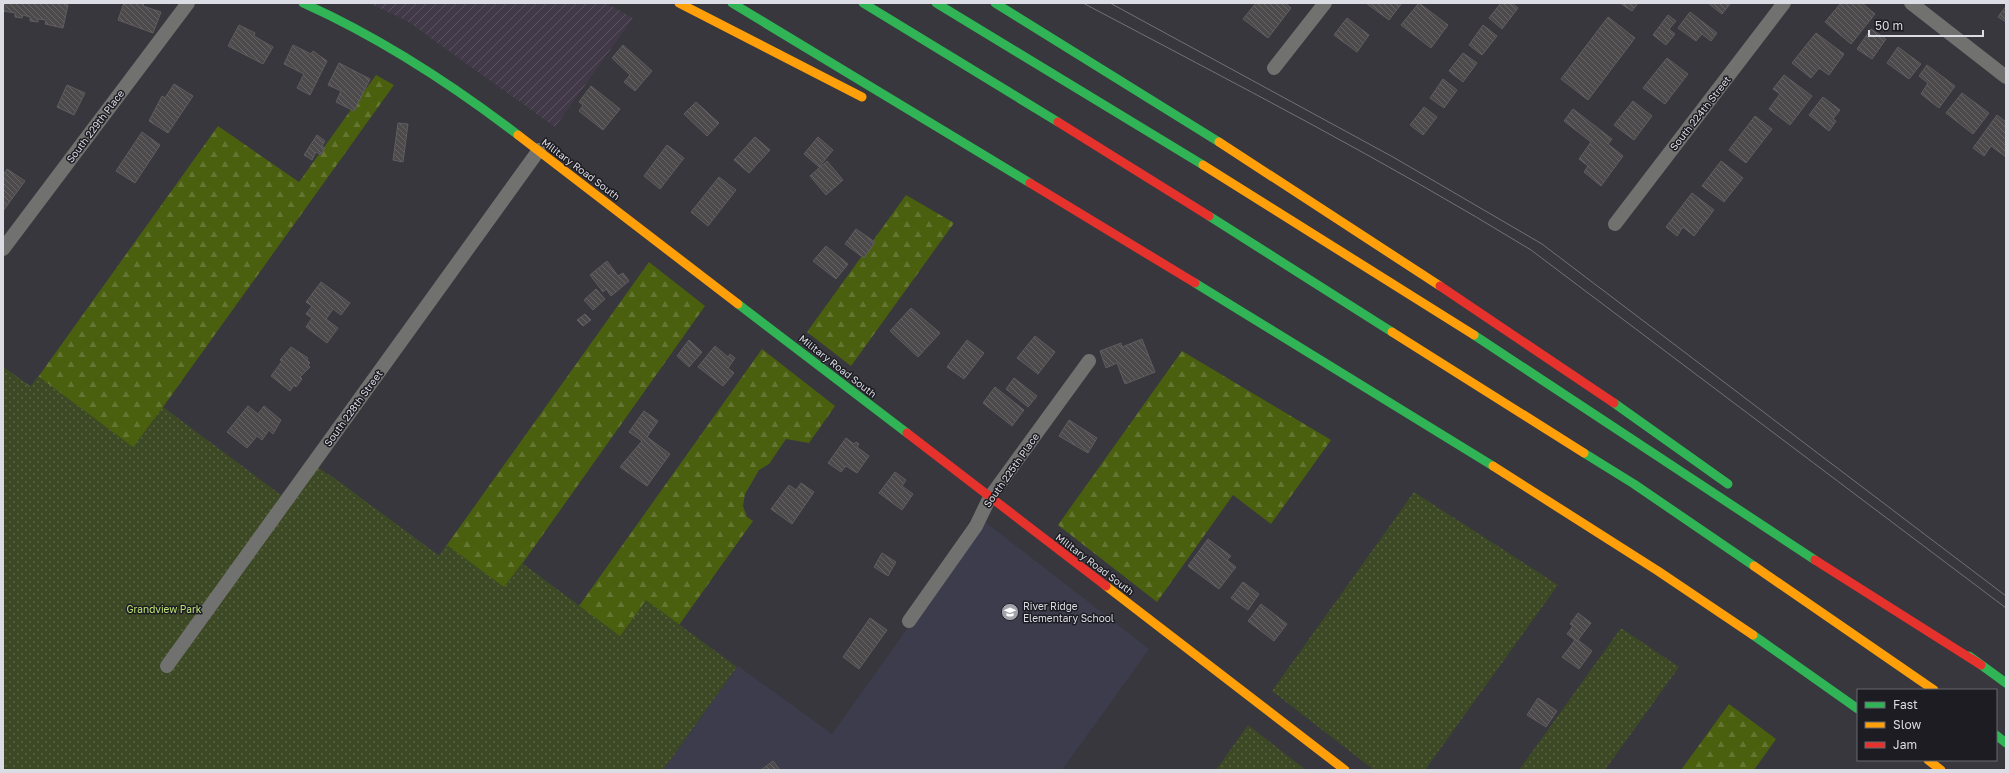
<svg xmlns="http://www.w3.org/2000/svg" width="2009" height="773" font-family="'Golos Text',sans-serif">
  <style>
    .industrial { fill: url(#industrial-furrows) }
    .built { fill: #3d3c4d }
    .forest { fill: url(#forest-firs) }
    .park { fill: url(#park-dots) }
    .building { fill: url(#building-back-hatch); stroke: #605c5f }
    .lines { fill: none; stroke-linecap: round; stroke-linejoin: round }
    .street { stroke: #717170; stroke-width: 14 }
    .fast { stroke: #30b455; stroke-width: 9 }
    .slow { stroke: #ff9f0a; stroke-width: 9 }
    .jam { stroke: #e5322d; stroke-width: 9 }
    .tram { stroke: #727173; stroke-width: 1 }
    .labels { text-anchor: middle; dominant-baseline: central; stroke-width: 3; stroke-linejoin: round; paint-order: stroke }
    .street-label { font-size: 10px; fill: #dcdce4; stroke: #1c1c22 }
    .poi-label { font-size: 10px; fill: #dcdce4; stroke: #1c1c22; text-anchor: start }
    .park-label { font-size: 10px; fill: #bde374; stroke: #1c1c22 }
  </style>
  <defs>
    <pattern id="industrial-furrows" width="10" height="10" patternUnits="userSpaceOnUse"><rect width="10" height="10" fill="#413947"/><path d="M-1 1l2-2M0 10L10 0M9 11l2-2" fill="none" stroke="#5c5561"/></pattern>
    <pattern id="forest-firs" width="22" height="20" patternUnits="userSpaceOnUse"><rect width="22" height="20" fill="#4a600f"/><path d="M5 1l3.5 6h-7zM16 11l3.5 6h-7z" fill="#647632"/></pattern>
    <pattern id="park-dots" width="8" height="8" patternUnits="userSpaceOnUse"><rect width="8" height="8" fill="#3c4924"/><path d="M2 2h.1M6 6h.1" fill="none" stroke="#586344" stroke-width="1.8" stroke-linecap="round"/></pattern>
    <pattern id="building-back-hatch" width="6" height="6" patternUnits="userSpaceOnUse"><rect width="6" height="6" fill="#4d4a4c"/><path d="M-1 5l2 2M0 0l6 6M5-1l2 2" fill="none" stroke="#666466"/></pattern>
  </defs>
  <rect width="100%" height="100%" fill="#37373d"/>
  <path class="industrial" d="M 369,3 L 606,3 L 633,18 L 555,127 L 407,21 Z"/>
  <path class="built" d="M 984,521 L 1149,649 L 1062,770 L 663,770 L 738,666 L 832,734 Z"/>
  <g class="forest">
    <path d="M 376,75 L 394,85 L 163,407 L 285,501 L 328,474 L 439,556 L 649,262 L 705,306 L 522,564 L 579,606 L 762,349 L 835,406 L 809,443 L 786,439 L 769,464 L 759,470 L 745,494 L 743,506 L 747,517 L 753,521 L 679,625 L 251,770 L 3,367 L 31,387 L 218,126 L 299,182 Z"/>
    <path d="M 906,195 L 954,223 L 851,366 L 807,332 Z"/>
    <path d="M 1182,351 L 1331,440 L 1271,524 L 1233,495 L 1157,602 L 1058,525 Z"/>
    <path d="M 1729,704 L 1776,739 L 1754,770 L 1681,770 Z"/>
  </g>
  <g class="park">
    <path d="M 3,367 L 30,387 L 38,376 L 133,447 L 163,407 L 285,498 L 311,462 L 439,556 L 447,545 L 504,587 L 522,563 L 620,636 L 646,600 L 737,667 L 663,770 L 3,770 Z"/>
    <path d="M 1414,492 L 1558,585 L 1425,770 L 1374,770 L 1272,691 Z"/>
    <path d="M 1621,628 L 1679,667 L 1605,770 L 1519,770 Z"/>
    <path d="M 1248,725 L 1306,770 L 1216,770 Z"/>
  </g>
  <g class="building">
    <path d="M 3,3 L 64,3 L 68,5 L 63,28 L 45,24 L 46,20 L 38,19 L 38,22 L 30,21 L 30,17 L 23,15 L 22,18 L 15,17 L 15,13 L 3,11 Z"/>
    <path d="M 124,3 L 144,3 L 143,6 L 161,12 L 153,33 L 118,20 Z"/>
    <path d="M 1256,3 L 1285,3 L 1291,8 L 1268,38 L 1243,19 Z"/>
    <path d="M 1366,3 L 1402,3 L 1389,20 Z"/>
    <path d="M 1419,3 L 1448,25 L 1431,48 L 1401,25 Z"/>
    <path d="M 1501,3 L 1512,3 L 1518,8 L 1502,29 L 1489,18 Z"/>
    <path d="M 1620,3 L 1638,3 L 1632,11 Z"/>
    <path d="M 1708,3 L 1731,3 L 1722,14 Z"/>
    <path d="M 1841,3 L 1862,3 L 1875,14 L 1851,44 L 1825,22 Z"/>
    <path d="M 2006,6 L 2006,22 L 1998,17 Z"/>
    <path d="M 1690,12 L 1717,33 L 1711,41 L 1702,34 L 1696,41 L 1678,28 Z"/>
    <path d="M 1668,15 L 1676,21 L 1669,29 L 1675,34 L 1666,45 L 1653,35 Z"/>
    <path d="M 1608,17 L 1635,38 L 1588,100 L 1561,79 Z"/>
    <path d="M 1347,18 L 1369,35 L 1357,52 L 1334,35 Z"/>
    <path d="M 239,25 L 255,33 L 254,36 L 273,47 L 263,64 L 228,46 Z"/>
    <path d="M 1483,25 L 1497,36 L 1482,55 L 1469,45 Z"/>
    <path d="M 1871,29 L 1886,39 L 1872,59 L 1857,49 Z"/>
    <path d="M 1816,33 L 1844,54 L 1829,75 L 1819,68 L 1811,78 L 1792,63 Z"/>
    <path d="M 293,45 L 311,54 L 313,51 L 327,61 L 310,95 L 297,88 L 304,74 L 284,64 Z"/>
    <path d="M 623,45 L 652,71 L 635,91 L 624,82 L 630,75 L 612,58 Z"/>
    <path d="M 1898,47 L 1921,64 L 1909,79 L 1887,63 Z"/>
    <path d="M 1463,53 L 1477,63 L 1463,82 L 1449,71 Z"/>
    <path d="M 1667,58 L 1688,74 L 1665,104 L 1643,88 Z"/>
    <path d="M 339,63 L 370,79 L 354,111 L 336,102 L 341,91 L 328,85 Z"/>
    <path d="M 1927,65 L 1955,86 L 1939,108 L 1921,94 L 1928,83 L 1919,76 Z"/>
    <path d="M 1784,75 L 1812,96 L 1790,125 L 1769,109 L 1780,94 L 1773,89 Z"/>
    <path d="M 1443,79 L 1457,90 L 1444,108 L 1430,98 Z"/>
    <path d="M 174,84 L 193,96 L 168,133 L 149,121 L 162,96 L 165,98 Z"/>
    <path d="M 67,85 L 85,93 L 74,115 L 57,107 Z"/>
    <path d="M 591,86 L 620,109 L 603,130 L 579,111 L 583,105 L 579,102 Z"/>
    <path d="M 1962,93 L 1989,113 L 1973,134 L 1946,113 Z"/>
    <path d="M 1823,97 L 1840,110 L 1833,119 L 1836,121 L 1829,131 L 1809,115 Z"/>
    <path d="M 1633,101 L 1652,116 L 1634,140 L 1614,125 Z"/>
    <path d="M 696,102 L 719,123 L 707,136 L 684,114 Z"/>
    <path d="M 1424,107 L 1437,117 L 1423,135 L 1410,125 Z"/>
    <path d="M 1573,109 L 1612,139 L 1608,144 L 1623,156 L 1601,186 L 1584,172 L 1588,166 L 1579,159 L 1591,142 L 1564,121 Z"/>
    <path d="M 1997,115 L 2006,122 L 2006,157 L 1991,146 L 1984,156 L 1973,148 Z"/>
    <path d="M 1755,116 L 1772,129 L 1746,163 L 1729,150 Z"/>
    <path d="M 398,123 L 408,124 L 403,162 L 393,160 Z"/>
    <path d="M 142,132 L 160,145 L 135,183 L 116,171 Z"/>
    <path d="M 317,135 L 325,141 L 322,146 L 325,148 L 321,155 L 316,152 L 312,160 L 304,155 Z"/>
    <path d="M 755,137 L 770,150 L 749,173 L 734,160 Z"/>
    <path d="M 818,137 L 833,150 L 819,167 L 804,154 Z"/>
    <path d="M 667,145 L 684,158 L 660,189 L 644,176 Z"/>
    <path d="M 827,161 L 843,180 L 826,195 L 810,176 Z"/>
    <path d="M 1721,161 L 1743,178 L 1724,202 L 1702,186 Z"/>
    <path d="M 7,169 L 25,181 L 3,211 L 3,175 Z"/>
    <path d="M 719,177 L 736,190 L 708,226 L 691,212 Z"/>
    <path d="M 1692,193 L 1714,210 L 1694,236 L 1683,227 L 1677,236 L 1666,227 Z"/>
    <path d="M 856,229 L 875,242 L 864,258 L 845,244 Z"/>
    <path d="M 826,246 L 848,264 L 836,279 L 813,261 Z"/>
    <path d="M 607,261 L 618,276 L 623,273 L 629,281 L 611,296 L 606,289 L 603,292 L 590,275 Z"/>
    <path d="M 321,282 L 350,303 L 341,315 L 333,309 L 326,319 L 338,328 L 327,343 L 306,327 L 312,318 L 306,314 L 312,306 L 306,302 Z"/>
    <path d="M 596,289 L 605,299 L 593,310 L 584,300 Z"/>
    <path d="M 911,308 L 940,333 L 918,357 L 890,331 Z"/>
    <path d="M 585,314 L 591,320 L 583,326 L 577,320 Z"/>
    <path d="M 1035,336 L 1055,352 L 1038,374 L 1017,358 Z"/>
    <path d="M 1142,339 L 1155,372 L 1125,384 L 1117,363 L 1106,368 L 1100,351 L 1121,343 L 1122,347 Z"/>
    <path d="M 689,340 L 702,352 L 689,367 L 677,356 Z"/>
    <path d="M 967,340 L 984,353 L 964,379 L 947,367 Z"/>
    <path d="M 715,346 L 728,357 L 730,354 L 735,358 L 728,368 L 734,373 L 723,386 L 698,367 Z"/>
    <path d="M 291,347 L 308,358 L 307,360 L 310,363 L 308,365 L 310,367 L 300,377 L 302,379 L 296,387 L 294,385 L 290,391 L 271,376 L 282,361 L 280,360 Z"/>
    <path d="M 1014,378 L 1037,396 L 1028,407 L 1006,389 Z"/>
    <path d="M 995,387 L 1024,410 L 1012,426 L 983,403 Z"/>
    <path d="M 248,406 L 258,414 L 264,406 L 281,420 L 273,434 L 269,430 L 262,440 L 257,436 L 247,448 L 227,432 Z"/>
    <path d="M 644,411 L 658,421 L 647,437 L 670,454 L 647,486 L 620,467 L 642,441 L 629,432 Z"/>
    <path d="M 1069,420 L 1097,438 L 1088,453 L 1059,436 Z"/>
    <path d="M 846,438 L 854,444 L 856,442 L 859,444 L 857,447 L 869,456 L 857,473 L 846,466 L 841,472 L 828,463 Z"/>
    <path d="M 895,472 L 906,480 L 902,486 L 913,494 L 902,510 L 879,493 Z"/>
    <path d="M 801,483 L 814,492 L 792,524 L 771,509 L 789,485 L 796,490 Z"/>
    <path d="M 1208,539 L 1231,556 L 1227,560 L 1236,567 L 1219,589 L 1188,566 Z"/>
    <path d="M 882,553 L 896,562 L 888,576 L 874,567 Z"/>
    <path d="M 1243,582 L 1259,594 L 1248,610 L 1231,598 Z"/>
    <path d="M 1261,604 L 1287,624 L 1274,641 L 1248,621 Z"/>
    <path d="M 1578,613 L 1591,623 L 1578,640 L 1592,651 L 1579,669 L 1562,657 L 1575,640 L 1567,634 L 1573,626 L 1570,624 Z"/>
    <path d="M 870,618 L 887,630 L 859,669 L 843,657 Z"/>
    <path d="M 1538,698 L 1557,711 L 1546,727 L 1527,715 Z"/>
    <path d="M 773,761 L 780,770 L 761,770 Z"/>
  </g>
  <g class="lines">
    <g class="street">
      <path d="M 1911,3 L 2006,77"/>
      <path d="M 1274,68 L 1325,3"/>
      <path d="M 1615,224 L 1784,3"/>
      <path d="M 3,249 L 188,3"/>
      <path d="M 909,621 L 976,526 L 990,497 L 1089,361"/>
      <path d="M 167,666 L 539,150"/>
    </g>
    <g class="fast">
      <path d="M 303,3 C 381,38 450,83 518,135"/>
      <path d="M 732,3 L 1030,183"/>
      <path d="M 863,3 L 1058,122"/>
      <path d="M 936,3 L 1203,165"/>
      <path d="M 995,3 L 1219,142"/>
      <path d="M 1209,216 L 1392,332"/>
      <path d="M 1195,283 L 1493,466"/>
      <path d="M 738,304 L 907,433"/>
      <path d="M 1474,335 L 1815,560"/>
      <path d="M 1614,403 L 1728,484"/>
      <path d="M 1584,453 L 1634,484 L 1754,566"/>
      <path d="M 1753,635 L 1858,709"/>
      <path d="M 1969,656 L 2006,683"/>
      <path d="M 1996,735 L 2006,743"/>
    </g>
    <g class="slow">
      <path d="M 679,3 L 862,97"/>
      <path d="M 518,135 L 738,304"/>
      <path d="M 1219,142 L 1440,286"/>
      <path d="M 1203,165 L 1474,335"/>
      <path d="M 1392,332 L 1584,453"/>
      <path d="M 1493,466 L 1658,571 L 1753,635"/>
      <path d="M 1754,566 L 1934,690"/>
      <path d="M 1106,586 L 1345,770"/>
      <path d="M 1928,760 L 1941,770"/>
    </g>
    <g class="jam">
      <path d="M 1058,122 L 1209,216"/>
      <path d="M 1030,183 L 1195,283"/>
      <path d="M 1440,286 L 1614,403"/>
      <path d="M 907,433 L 1106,586"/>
      <path d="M 1815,560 L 1981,665"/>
    </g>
    <g class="tram">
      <path d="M 1083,3 C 1234,83 1386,161 1531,250 L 2006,608"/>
      <path d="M 1110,3 L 1393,157 L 1542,244 L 2006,596"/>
    </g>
  </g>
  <defs>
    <symbol id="school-disc" viewBox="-11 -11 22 22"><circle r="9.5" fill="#a2a2aa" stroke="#1c1c22"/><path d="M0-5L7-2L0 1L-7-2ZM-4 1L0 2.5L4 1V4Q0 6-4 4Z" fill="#fff"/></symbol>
  </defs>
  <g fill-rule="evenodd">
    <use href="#school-disc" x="1000" y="602" width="20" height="20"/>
  </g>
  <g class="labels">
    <g class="street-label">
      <text transform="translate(1700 113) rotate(-52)">South 224th Street</text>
      <text transform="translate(95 126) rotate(-53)">South 229th Place</text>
      <text transform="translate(581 169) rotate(37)">Military Road South</text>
      <text transform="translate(838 366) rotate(38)">Military Road South</text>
      <text transform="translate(353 408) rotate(-54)">South 228th Street</text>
      <text transform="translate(1011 470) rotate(-55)">South 225th Place</text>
      <text transform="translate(1095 564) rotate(37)">Military Road South</text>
    </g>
    <g class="poi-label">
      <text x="1023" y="606">River Ridge<tspan x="1023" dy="12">Elementary School</tspan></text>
    </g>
    <g class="park-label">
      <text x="164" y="609">Grandview Park</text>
    </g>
  </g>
  <rect width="2009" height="773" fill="none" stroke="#dcdce4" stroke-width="8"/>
  <rect x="1857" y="689" width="140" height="72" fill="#1c1c22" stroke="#696970"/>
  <rect x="1865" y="702" width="20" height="6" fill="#30b455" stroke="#696970"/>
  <text x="1893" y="709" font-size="12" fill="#dcdce4">Fast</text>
  <rect x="1865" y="722" width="20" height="6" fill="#ff9f0a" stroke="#696970"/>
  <text x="1893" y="729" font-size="12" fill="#dcdce4">Slow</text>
  <rect x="1865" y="742" width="20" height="6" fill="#e5322d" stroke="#696970"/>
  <text x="1893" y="749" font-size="12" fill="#dcdce4">Jam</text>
  <path d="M1869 30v6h114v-6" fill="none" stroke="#dcdce4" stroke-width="2"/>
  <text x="1875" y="30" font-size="12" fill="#dcdce4" stroke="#1c1c22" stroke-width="3" paint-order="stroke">50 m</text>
</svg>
